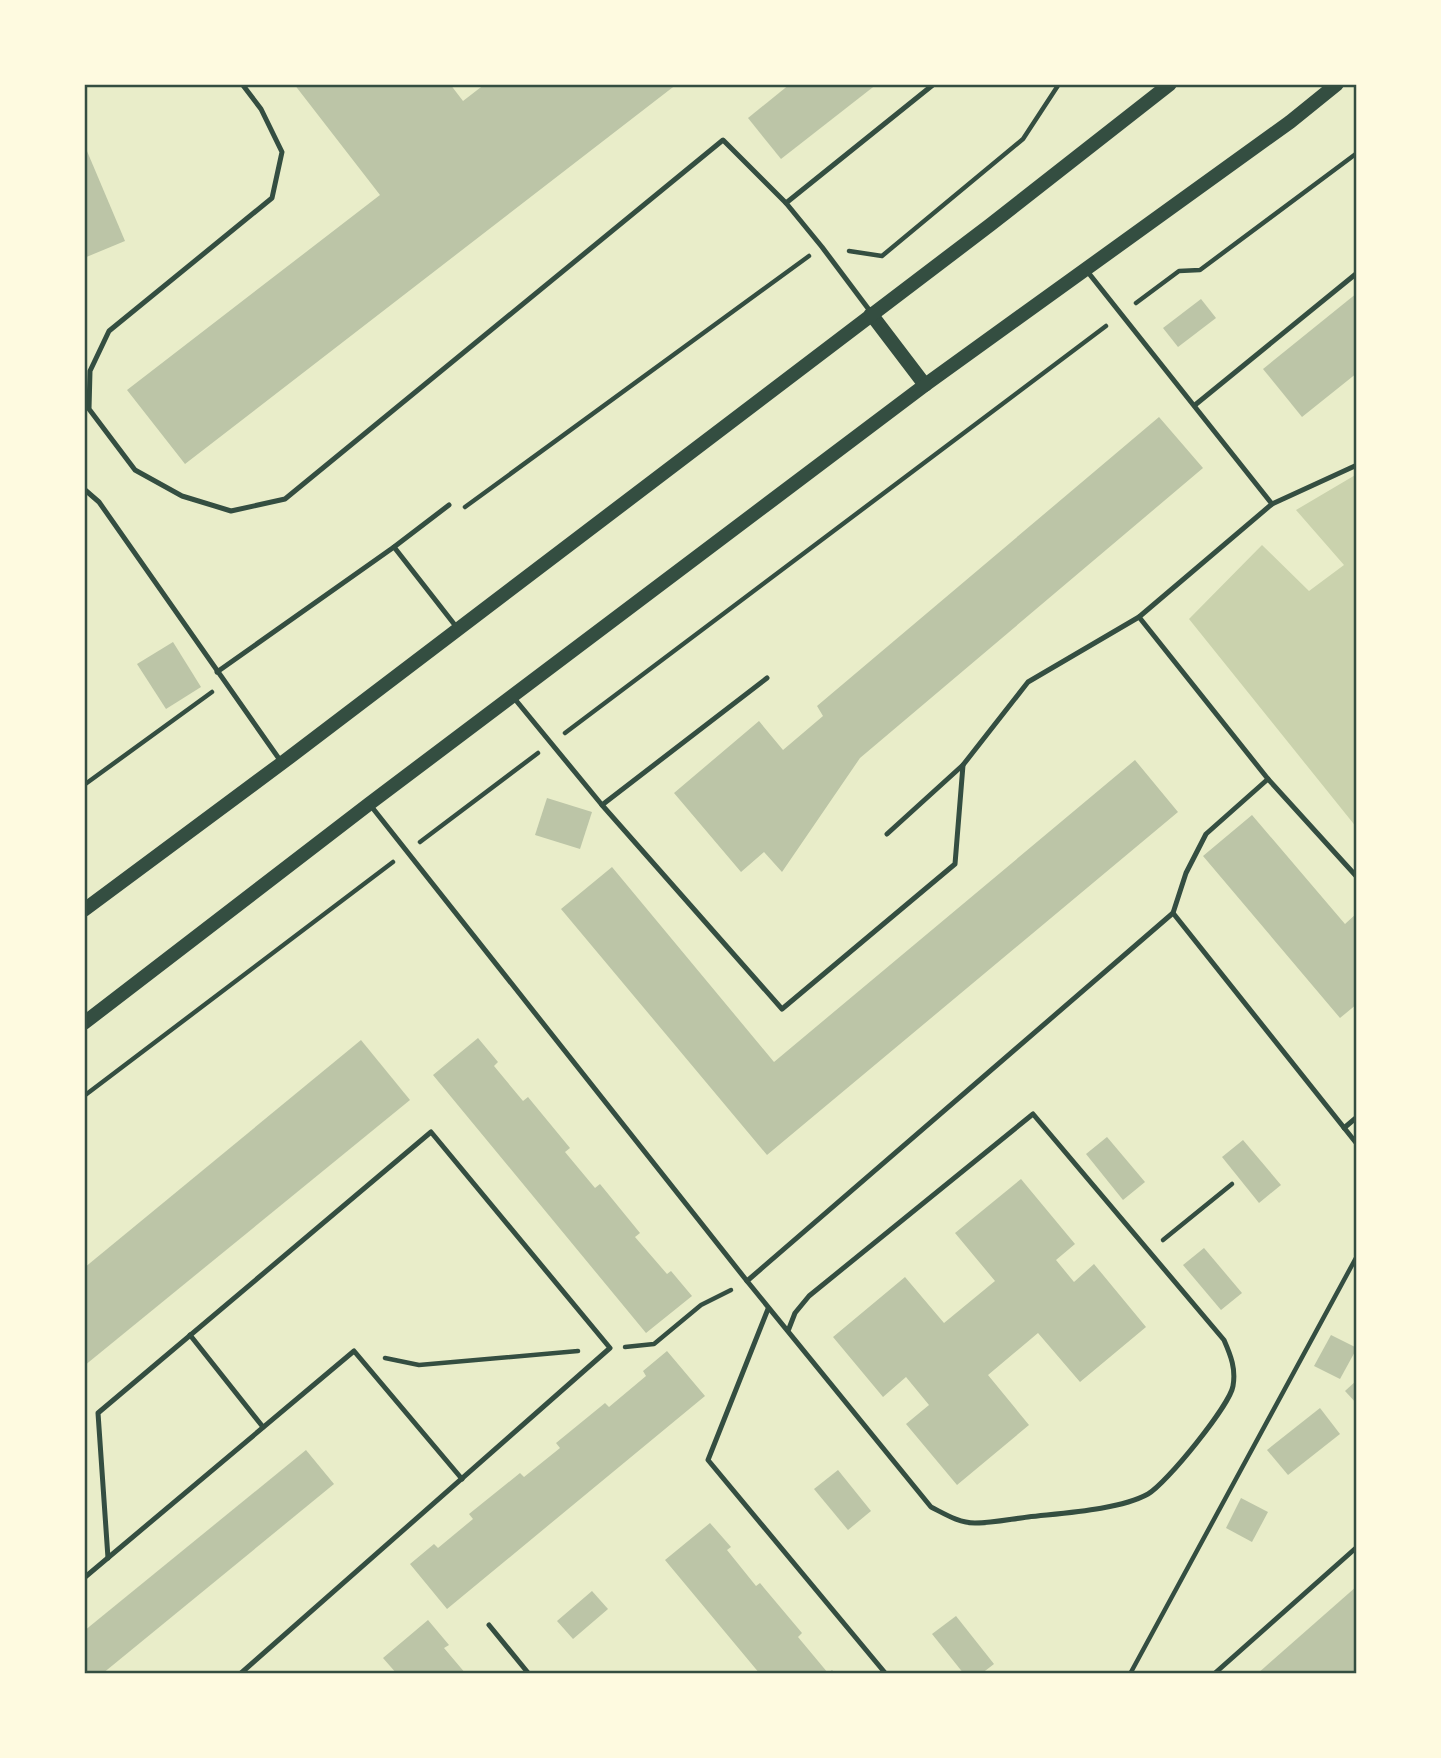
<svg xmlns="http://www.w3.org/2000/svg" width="1441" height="1758" font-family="'Nunito Sans',sans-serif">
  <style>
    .green { fill: #cad2ad }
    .building { fill: #bcc5a7 }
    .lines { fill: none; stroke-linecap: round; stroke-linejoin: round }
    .path { stroke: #344e41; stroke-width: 4.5 }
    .service { stroke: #344e41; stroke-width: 5 }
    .secondary { stroke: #344e41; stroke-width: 14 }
    .neatline { fill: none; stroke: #344e41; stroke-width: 2.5 }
  </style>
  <rect width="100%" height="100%" fill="#e9edc9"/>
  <path class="green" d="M 1357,474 L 1357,828 L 1189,619 L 1262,545 L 1309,591 L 1344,565 L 1296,510 Z"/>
  <g class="building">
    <path d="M 294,84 L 450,84 L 463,101 L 485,84 L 677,84 L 185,464 L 127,390 L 380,195 Z"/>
    <path d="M 790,84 L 877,84 L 781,159 L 748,118 Z"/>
    <path d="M 84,144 L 125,241 L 84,258 Z"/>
    <path d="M 1357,293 L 1357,373 L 1302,417 L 1263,369 Z"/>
    <path d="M 1201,299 L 1216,318 L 1178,347 L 1163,328 Z"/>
    <path d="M 1159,417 L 1203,468 L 860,758 L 782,872 L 764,852 L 741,872 L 674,793 L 759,721 L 783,750 L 823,716 L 817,706 Z"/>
    <path d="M 173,642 L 201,687 L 166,709 L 137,664 Z"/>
    <path d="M 1135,760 L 1178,812 L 767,1155 L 561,909 L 612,867 L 774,1062 Z"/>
    <path d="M 547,798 L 592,812 L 580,849 L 535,835 Z"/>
    <path d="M 1252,815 L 1345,924 L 1357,913 L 1357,1004 L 1340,1018 L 1203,856 Z"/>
    <path d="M 478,1038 L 498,1062 L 494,1066 L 523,1101 L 528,1097 L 570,1148 L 565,1152 L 595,1188 L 600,1184 L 640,1233 L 635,1237 L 667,1274 L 671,1271 L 692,1296 L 646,1333 L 433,1075 Z"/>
    <path d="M 361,1040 L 410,1100 L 84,1366 L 84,1268 Z"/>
    <path d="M 1107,1137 L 1145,1182 L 1123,1200 L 1086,1154 Z"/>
    <path d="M 1243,1140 L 1281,1185 L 1259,1203 L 1222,1157 Z"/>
    <path d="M 1021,1179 L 1075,1244 L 1056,1260 L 1074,1282 L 1094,1264 L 1146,1327 L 1080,1382 L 1038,1333 L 988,1375 L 1029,1425 L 957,1485 L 906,1424 L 929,1405 L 906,1377 L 883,1397 L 833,1337 L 905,1277 L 944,1323 L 995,1281 L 955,1233 Z"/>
    <path d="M 1204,1248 L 1242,1293 L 1221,1310 L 1183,1265 Z"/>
    <path d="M 1331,1335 L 1357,1348 L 1340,1379 L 1314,1366 Z"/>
    <path d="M 667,1351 L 705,1396 L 447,1609 L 410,1564 L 434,1544 L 438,1548 L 473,1519 L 469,1514 L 520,1473 L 524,1477 L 560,1448 L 556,1443 L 605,1403 L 609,1407 L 646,1376 L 643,1371 Z"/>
    <path d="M 1357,1380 L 1357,1404 L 1345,1391 Z"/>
    <path d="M 1320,1408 L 1340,1434 L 1288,1475 L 1267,1450 Z"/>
    <path d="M 306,1450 L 334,1484 L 102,1674 L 84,1674 L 84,1631 Z"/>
    <path d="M 838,1470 L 871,1511 L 848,1530 L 814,1489 Z"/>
    <path d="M 1241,1498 L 1268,1512 L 1252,1542 L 1226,1528 Z"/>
    <path d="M 710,1523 L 731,1547 L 727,1550 L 756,1586 L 760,1583 L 802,1633 L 798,1637 L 828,1673 L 832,1670 L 836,1674 L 760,1674 L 665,1560 Z"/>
    <path d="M 1357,1586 L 1357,1674 L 1257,1674 Z"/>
    <path d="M 592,1591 L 608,1609 L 573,1639 L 557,1621 Z"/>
    <path d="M 956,1616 L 994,1664 L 981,1674 L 964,1674 L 932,1634 Z"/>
    <path d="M 428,1620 L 449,1645 L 444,1648 L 466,1674 L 397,1674 L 383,1658 Z"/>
  </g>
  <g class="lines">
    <g class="path">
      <path d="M 849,251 L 882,256 L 1023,139 L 1059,84"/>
      <path d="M 1136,303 L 1179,271 L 1200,270 L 1357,153"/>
      <path d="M 465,507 L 809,256"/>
      <path d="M 565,733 L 1106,326"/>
      <path d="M 84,785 L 212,692"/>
      <path d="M 420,842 L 538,753"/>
      <path d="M 84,1096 L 393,862"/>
      <path d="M 1163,1240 L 1232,1184"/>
      <path d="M 625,1347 L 654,1344 L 701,1305 L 731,1290"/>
      <path d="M 385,1358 L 419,1365 L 578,1351"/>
      <path d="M 1130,1674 L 1357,1256"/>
    </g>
    <g class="service">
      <path d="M 242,84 L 261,109 L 282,152 L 272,198 L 109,331 L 90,371 L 89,409 L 135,470 L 182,496 L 231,511 L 285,499 L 723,140 L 786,203"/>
      <path d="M 870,311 L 822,247 L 786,203 L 934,84"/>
      <path d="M 1195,405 L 1357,273"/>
      <path d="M 84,489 L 99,502 L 282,763"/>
      <path d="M 1272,504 L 1357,465"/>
      <path d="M 394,547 L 449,505"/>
      <path d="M 1139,617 L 1268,779 L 1357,877"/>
      <path d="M 217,672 L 394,547 L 458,629"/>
      <path d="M 514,698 L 602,805 L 782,1009 L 955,864 L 963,765 L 1028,682 L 1139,617 L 1272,504 L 1087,271"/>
      <path d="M 602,805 L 767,678"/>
      <path d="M 371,806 L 747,1281 L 1173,913 L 1357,1144"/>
      <path d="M 887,834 L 963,765"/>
      <path d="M 1173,913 L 1186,873 L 1206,834 L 1268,779"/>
      <path d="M 1344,1128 L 1357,1117"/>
      <path d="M 747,1281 L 931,1507 C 945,1514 959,1523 975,1523 C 993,1523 1011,1519 1028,1517 C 1063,1513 1119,1510 1148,1494 C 1166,1484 1230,1405 1233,1386 C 1236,1369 1231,1356 1224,1340 L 1033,1114 L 809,1296 L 795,1313 L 788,1331"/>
      <path d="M 768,1309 L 708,1460 L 886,1674"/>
      <path d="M 190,1335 L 263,1427"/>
      <path d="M 108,1558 L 98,1413 L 431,1132 L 610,1348 L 240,1674"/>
      <path d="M 84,1578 L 354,1351 L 462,1479"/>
      <path d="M 489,1625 L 529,1674"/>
      <path d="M 1214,1674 L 1357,1547"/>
    </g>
    <g class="secondary">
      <path d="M 871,314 L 925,385"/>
      <path d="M 84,910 L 282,763 L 990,225 L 1170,84"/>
      <path d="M 84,1023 L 369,804 L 925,385 L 1290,122 L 1337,84"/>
    </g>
  </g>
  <rect width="1441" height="1758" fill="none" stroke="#fefae0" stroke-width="172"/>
  <rect x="86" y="86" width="1269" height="1586" class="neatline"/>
</svg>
